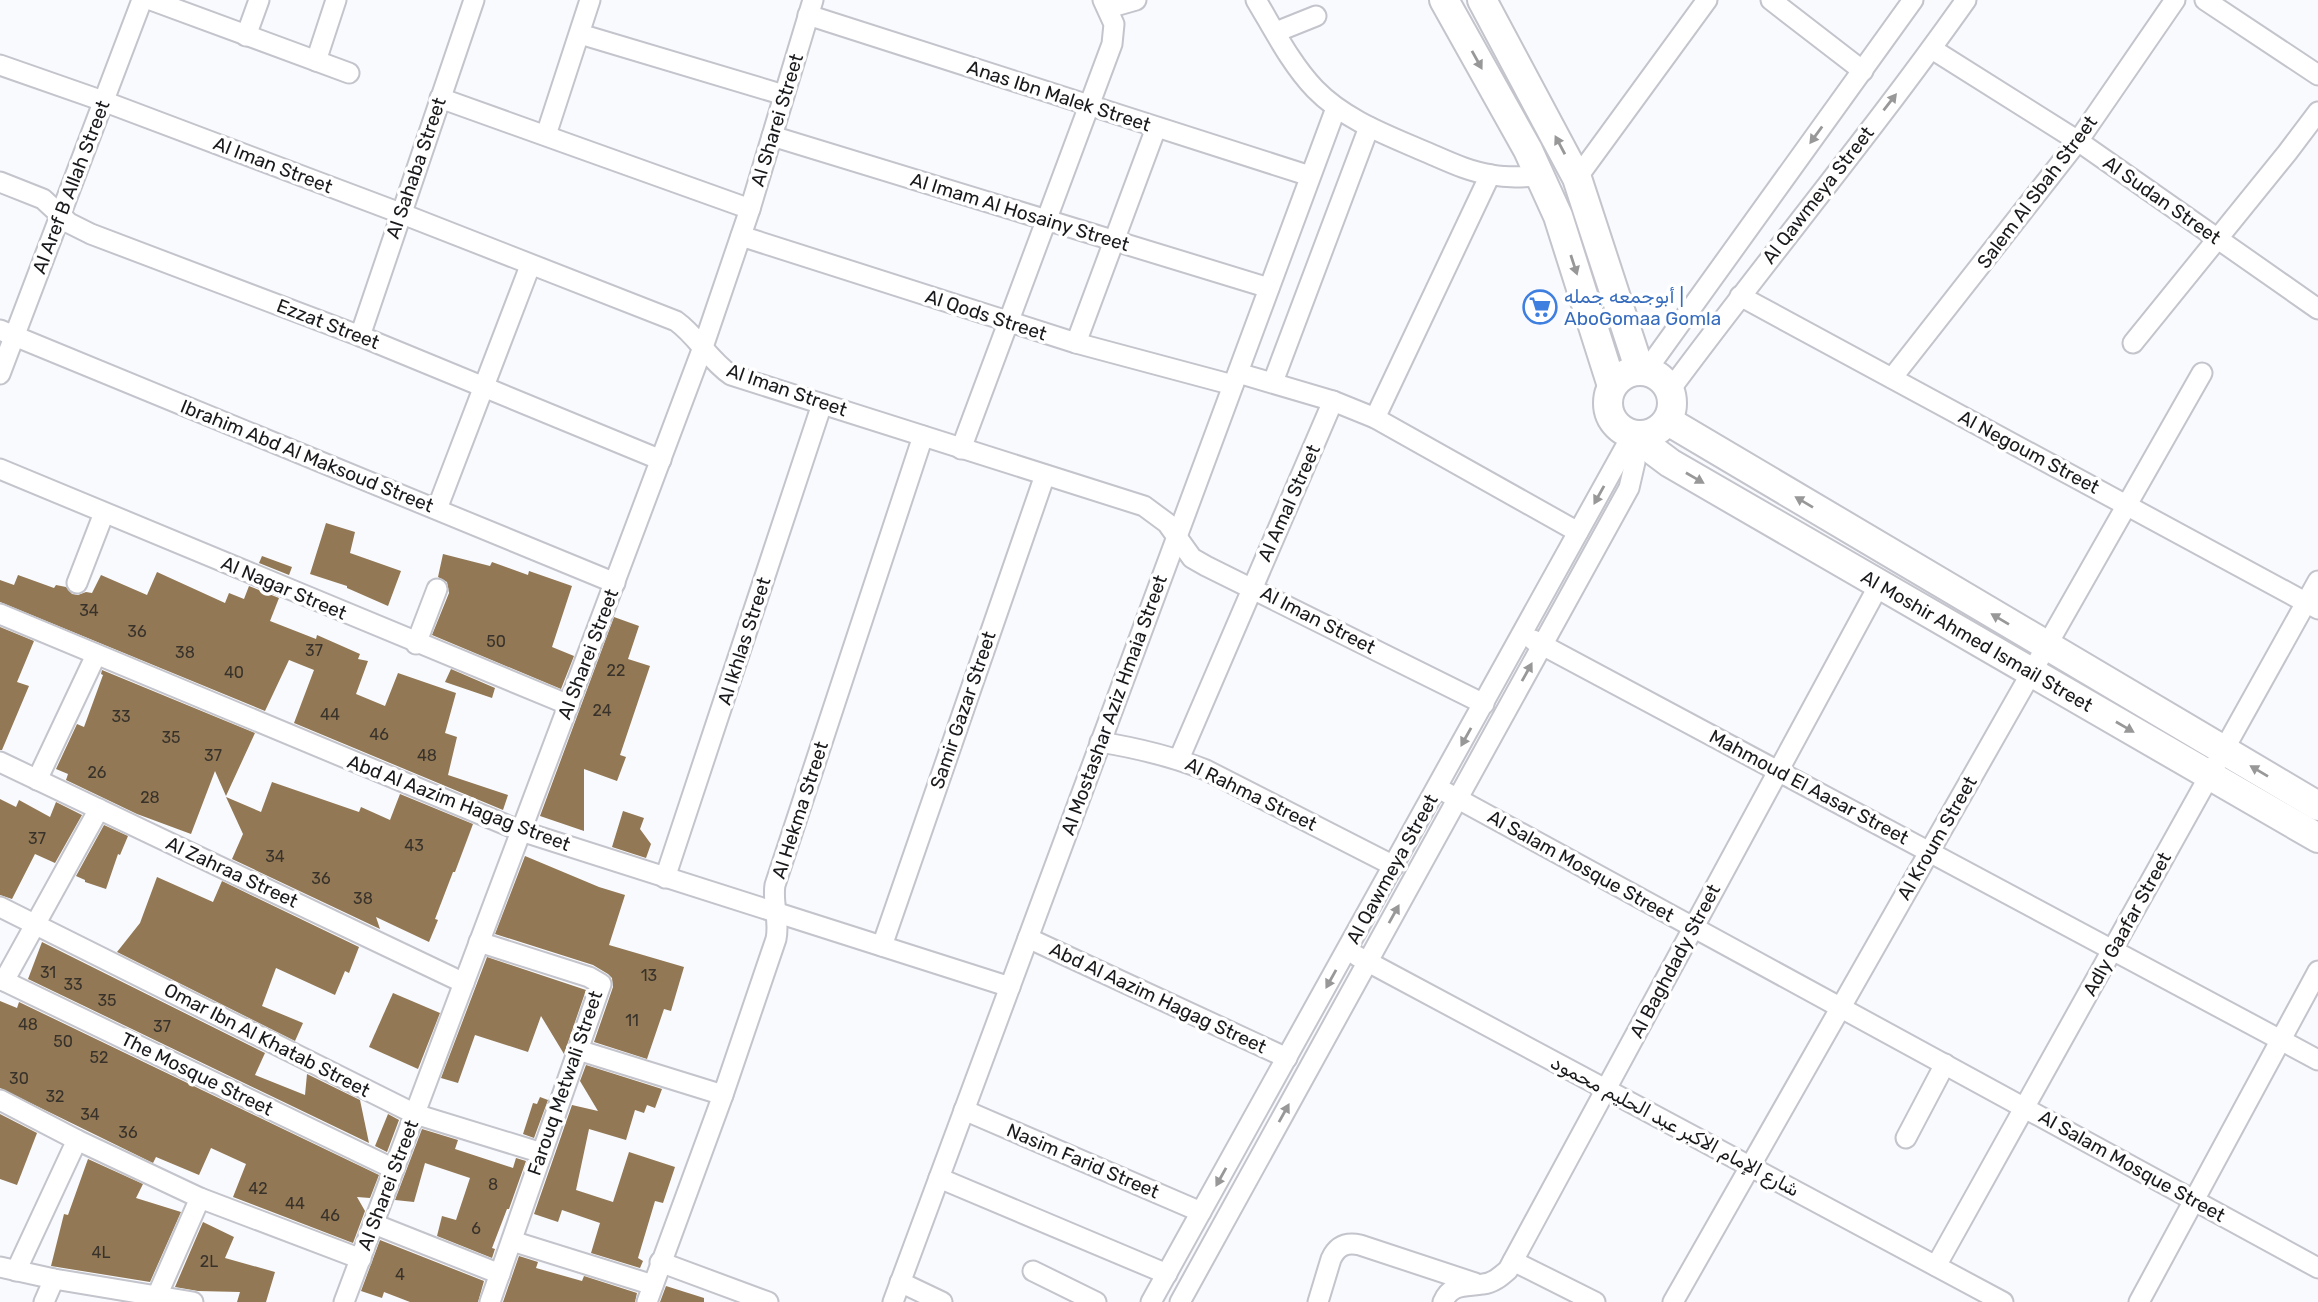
<svg xmlns="http://www.w3.org/2000/svg" width="2318" height="1302" font-family="Rubik,'Noto Sans Arabic',sans-serif">
  <style>
    .building { fill: #927854 }
    .lines { fill: none; stroke-linecap: round; stroke-linejoin: round }
    .street-casing { stroke: #c3c4cc; stroke-width: 23 }
    .secondary-casing { stroke: #c3c4cc; stroke-width: 32 }
    .street { stroke: #fff; stroke-width: 19 }
    .secondary { stroke: #fff; stroke-width: 28 }
    .oneway { fill: #989899 }
    .labels { text-anchor: middle; dominant-baseline: central; stroke-width: 7; stroke-linejoin: round; paint-order: stroke }
    .number-label { font-size: 16px; fill: #38322b }
    .street-label { font-size: 19px; fill: #1a1a1d; stroke: #fff }
    .shop-label { font-size: 19px; fill: #366cbe; stroke: #fff; text-anchor: start }
  </style>
  <rect width="100%" height="100%" fill="#f9fafe"/>
  <g class="building">
    <path d="M 326,523 L 355,532 L 350,553 L 401,571 L 388,606 L 347,588 L 347,586 L 310,574 Z"/>
    <path d="M 443,554 L 490,566 L 492,562 L 528,575 L 529,571 L 572,586 L 552,647 L 574,656 L 561,689 L 432,635 L 449,593 L 447,582 L 438,577 Z"/>
    <path d="M 262,556 L 292,567 L 289,575 L 259,563 Z"/>
    <path d="M 157,572 L 225,603 L 229,593 L 244,599 L 249,586 L 279,598 L 270,621 L 316,639 L 317,635 L 360,654 L 358,659 L 368,661 L 356,694 L 385,706 L 398,673 L 456,693 L 445,733 L 457,737 L 448,775 L 508,795 L 503,810 L 294,723 L 314,670 L 289,660 L 265,711 L 0,602 L 0,580 L 14,585 L 18,575 L 54,588 L 56,585 L 66,587 L 72,594 L 78,595 L 86,592 L 92,593 L 101,575 L 147,595 Z"/>
    <path d="M 614,617 L 639,626 L 628,659 L 650,666 L 620,755 L 626,757 L 617,781 L 584,769 L 584,831 L 540,816 Z"/>
    <path d="M 0,627 L 34,641 L 17,682 L 29,686 L 2,750 L 0,750 Z"/>
    <path d="M 451,669 L 495,688 L 492,698 L 445,682 Z"/>
    <path d="M 102,670 L 255,733 L 226,796 L 215,771 L 191,834 L 137,814 L 66,780 L 68,774 L 56,769 L 77,724 L 84,727 L 103,675 L 101,674 Z"/>
    <path d="M 272,782 L 359,812 L 361,807 L 390,820 L 400,794 L 473,824 L 455,872 L 453,872 L 435,919 L 438,920 L 429,942 L 376,917 L 380,929 L 232,859 L 243,834 L 226,797 L 261,812 Z"/>
    <path d="M 0,799 L 16,807 L 19,800 L 50,817 L 56,802 L 82,815 L 55,863 L 35,854 L 12,899 L 0,895 Z"/>
    <path d="M 623,811 L 644,818 L 640,829 L 651,844 L 646,858 L 612,847 Z"/>
    <path d="M 104,825 L 128,836 L 120,855 L 118,854 L 106,889 L 85,882 L 85,880 L 76,876 Z"/>
    <path d="M 525,856 L 599,887 L 625,895 L 609,945 L 684,967 L 671,1011 L 664,1009 L 647,1059 L 594,1042 L 613,987 L 612,978 L 608,974 L 593,965 L 495,934 Z"/>
    <path d="M 157,877 L 213,902 L 222,881 L 359,947 L 349,973 L 345,971 L 335,995 L 276,968 L 262,1006 L 303,1023 L 295,1041 L 117,952 L 140,923 Z"/>
    <path d="M 42,942 L 265,1053 L 255,1075 L 305,1095 L 307,1074 L 360,1100 L 369,1143 L 28,979 Z"/>
    <path d="M 487,957 L 586,990 L 564,1054 L 541,1016 L 528,1052 L 475,1035 L 458,1083 L 441,1078 Z"/>
    <path d="M 393,993 L 440,1013 L 418,1069 L 369,1047 Z"/>
    <path d="M 0,1001 L 17,1008 L 19,1002 L 379,1175 L 370,1198 L 357,1197 L 365,1211 L 353,1243 L 233,1197 L 246,1164 L 211,1148 L 199,1175 L 156,1157 L 153,1163 L 0,1088 Z"/>
    <path d="M 586,1065 L 662,1089 L 655,1108 L 647,1105 L 644,1113 L 635,1110 L 626,1140 L 589,1129 L 576,1190 L 613,1202 L 629,1152 L 675,1167 L 663,1203 L 655,1201 L 638,1258 L 643,1261 L 640,1268 L 591,1253 L 600,1223 L 562,1210 L 558,1222 L 534,1214 L 572,1105 L 598,1111 L 580,1081 Z"/>
    <path d="M 540,1097 L 548,1100 L 534,1138 L 523,1134 L 533,1103 L 537,1104 Z"/>
    <path d="M 0,1114 L 37,1133 L 17,1185 L 0,1179 Z"/>
    <path d="M 388,1114 L 399,1120 L 387,1152 L 375,1146 Z"/>
    <path d="M 422,1129 L 458,1140 L 455,1149 L 513,1168 L 516,1158 L 526,1161 L 509,1209 L 507,1209 L 492,1248 L 495,1249 L 492,1258 L 437,1236 L 442,1216 L 456,1220 L 470,1178 L 425,1163 L 414,1202 L 395,1200 Z"/>
    <path d="M 88,1159 L 143,1184 L 136,1198 L 181,1212 L 150,1282 L 51,1266 L 64,1214 L 68,1215 Z"/>
    <path d="M 203,1222 L 234,1237 L 225,1258 L 275,1272 L 266,1302 L 237,1302 L 240,1292 L 198,1291 L 175,1287 Z"/>
    <path d="M 380,1240 L 484,1281 L 478,1302 L 410,1302 L 384,1292 L 382,1298 L 361,1291 Z"/>
    <path d="M 519,1256 L 538,1262 L 536,1268 L 582,1281 L 584,1276 L 637,1293 L 635,1302 L 503,1302 Z"/>
    <path d="M 666,1286 L 704,1298 L 704,1302 L 660,1302 Z"/>
  </g>
  <g class="lines">
    <defs>
      <g id="street">
        <path d="M 151,0 L 349,73"/>
        <path d="M 1256,0 C 1274,30 1291,64 1315,89 C 1345,120 1387,135 1426,152 C 1447,161 1469,172 1492,175 C 1508,178 1523,177 1540,176"/>
        <path d="M 1771,0 L 1863,71"/>
        <path d="M 2205,0 L 2318,75"/>
        <path d="M 1108,8 L 1136,0"/>
        <path d="M 808,15 L 1310,176"/>
        <path d="M 1276,32 L 1316,16"/>
        <path d="M 580,34 L 784,95"/>
        <path d="M 246,36 L 259,0"/>
        <path d="M 1932,49 L 2078,141 L 2318,309"/>
        <path d="M 316,61 L 336,0"/>
        <path d="M 0,65 L 103,101 L 400,213 L 676,321 C 697,336 709,360 731,375 L 1144,506 L 1167,523 L 1192,558 L 1206,566 L 1484,704"/>
        <path d="M 440,98 L 750,209"/>
        <path d="M 546,135 L 590,0"/>
        <path d="M 772,136 L 1269,288"/>
        <path d="M 1577,178 L 1707,0"/>
        <path d="M 0,182 L 43,199 L 69,223 L 91,234 L 360,336 L 661,460"/>
        <path d="M 741,236 L 1076,343 L 1233,385"/>
        <path d="M 1740,296 L 2318,609"/>
        <path d="M 0,330 L 615,583"/>
        <path d="M 360,336 L 474,0"/>
        <path d="M 1076,343 L 1156,128"/>
        <path d="M 2133,343 L 2287,153 L 2318,112"/>
        <path d="M 1646,371 L 1913,0"/>
        <path d="M 1238,373 L 1333,401 L 1375,418 L 1578,532"/>
        <path d="M 0,374 L 142,0"/>
        <path d="M 1892,378 L 2078,141 L 2175,0"/>
        <path d="M 1273,382 L 1369,127"/>
        <path d="M 1670,390 C 1767,259 1872,133 1966,0"/>
        <path d="M 1375,418 L 1490,175"/>
        <path d="M 961,449 L 1112,44 L 1114,24 L 1103,0"/>
        <path d="M 0,469 L 569,705"/>
        <path d="M 437,509 L 530,266"/>
        <path d="M 77,583 L 104,513"/>
        <path d="M 0,614 L 521,831 L 1010,987"/>
        <path d="M 1533,640 L 2318,1060"/>
        <path d="M 416,644 L 437,589"/>
        <path d="M 1100,742 C 1137,748 1171,756 1206,770 L 1394,866"/>
        <path d="M 1179,759 L 1333,401"/>
        <path d="M 0,762 L 464,983"/>
        <path d="M 37,780 L 96,655"/>
        <path d="M 1438,788 L 2318,1268"/>
        <path d="M 665,878 L 822,404"/>
        <path d="M 0,907 L 415,1114 L 542,1153"/>
        <path d="M 1028,938 L 1287,1058"/>
        <path d="M 479,942 L 589,977 L 601,984 L 490,1302"/>
        <path d="M 882,946 L 1045,475"/>
        <path d="M 1357,956 L 2003,1302"/>
        <path d="M 0,979 L 394,1169"/>
        <path d="M 4,981 L 99,809"/>
        <path d="M 578,1050 L 723,1095"/>
        <path d="M 0,1100 L 77,1140 L 200,1198 L 361,1259"/>
        <path d="M 964,1110 L 1201,1212"/>
        <path d="M 1906,1138 L 1945,1064"/>
        <path d="M 939,1178 L 1167,1274"/>
        <path d="M 374,1224 L 500,1274"/>
        <path d="M 512,1241 L 653,1285"/>
        <path d="M 1513,1261 L 1595,1302"/>
        <path d="M 660,1262 L 768,1302"/>
        <path d="M 1936,1266 L 2318,581"/>
        <path d="M 0,1267 L 54,1279 L 193,1302"/>
        <path d="M 16,1271 L 77,1140"/>
        <path d="M 1033,1271 L 1096,1302"/>
        <path d="M 900,1282 L 942,1302"/>
        <path d="M 157,1296 L 200,1198"/>
        <path d="M 44,1302 L 54,1279"/>
        <path d="M 344,1302 L 703,347 L 750,209 L 813,0"/>
        <path d="M 647,1302 L 723,1095 L 776,939 C 780,920 772,903 775,885 L 923,436"/>
        <path d="M 893,1302 L 1336,108"/>
        <path d="M 1151,1302 L 1632,435"/>
        <path d="M 1180,1302 L 1629,488 L 1635,462 L 1636,436"/>
        <path d="M 1318,1302 L 1331,1259 C 1337,1246 1346,1242 1360,1245 L 1475,1283"/>
        <path d="M 1443,1302 C 1451,1283 1466,1287 1483,1284 C 1493,1283 1500,1277 1508,1270 L 1879,585"/>
        <path d="M 1673,1302 L 2202,373"/>
        <path d="M 2139,1302 L 2318,971"/>
      </g>
      <g id="secondary">
        <path d="M 1444,0 L 1528,150 L 1558,216 L 1612,386"/>
        <path d="M 1482,0 L 1577,178 L 1640,371"/>
        <circle cx="1640" cy="403" r="32"/>
        <path d="M 1668,421 L 2318,806"/>
        <path d="M 1642,436 L 1654,451 L 1670,463 L 2318,838"/>
      </g>
    </defs>
    <use href="#street" class="street-casing"/>
    <use href="#secondary" class="secondary-casing"/>
    <use href="#street" class="street"/>
    <use href="#secondary" class="secondary"/>
  </g>
  <defs><path id="oneway-solid" d="M-6-.8H1V-3.2L6.5 0L1 3.2V.8H-6Z" transform="scale(1.75)"/></defs>
  <g class="oneway">
    <use href="#oneway-solid" transform="translate(1477 60) rotate(61)"/>
    <use href="#oneway-solid" transform="translate(1890 102) rotate(-52)"/>
    <use href="#oneway-solid" transform="translate(1816 135) rotate(126)"/>
    <use href="#oneway-solid" transform="translate(1560 145) rotate(-118)"/>
    <use href="#oneway-solid" transform="translate(1574 265) rotate(72)"/>
    <use href="#oneway-solid" transform="translate(1695 478) rotate(30)"/>
    <use href="#oneway-solid" transform="translate(1599 495) rotate(119)"/>
    <use href="#oneway-solid" transform="translate(1804 502) rotate(-149)"/>
    <use href="#oneway-solid" transform="translate(2000 619) rotate(-149)"/>
    <use href="#oneway-solid" transform="translate(1527 672) rotate(-61)"/>
    <use href="#oneway-solid" transform="translate(2125 727) rotate(30)"/>
    <use href="#oneway-solid" transform="translate(1466 737) rotate(119)"/>
    <use href="#oneway-solid" transform="translate(2259 771) rotate(-149)"/>
    <use href="#oneway-solid" transform="translate(1394 914) rotate(-61)"/>
    <use href="#oneway-solid" transform="translate(1331 979) rotate(119)"/>
    <use href="#oneway-solid" transform="translate(1284 1113) rotate(-61)"/>
    <use href="#oneway-solid" transform="translate(1221 1177) rotate(119)"/>
  </g>
  <defs>
    <symbol id="supermarket-ring" viewBox="-11 -11 22 22"><circle r="9.5" fill="#fff" stroke="#3f7fe0" stroke-width="1.5"/><path d="M-6-5.5h2.5l.6 2H6L4.5 2H-2.5L-4.4-4H-6ZM-1.5 3.2a1.3 1.3 0 1 0 .1 0ZM3 3.2a1.3 1.3 0 1 0 .1 0Z" fill="#3f7fe0"/></symbol>
  </defs>
  <g fill-rule="evenodd">
    <use href="#supermarket-ring" x="1521" y="288" width="38" height="38"/>
  </g>
  <g class="labels">
    <g class="number-label">
      <text x="89" y="610">34</text>
      <text x="137" y="631">36</text>
      <text x="496" y="641">50</text>
      <text x="314" y="650">37</text>
      <text x="185" y="652">38</text>
      <text x="616" y="670">22</text>
      <text x="234" y="672">40</text>
      <text x="602" y="710">24</text>
      <text x="330" y="714">44</text>
      <text x="121" y="716">33</text>
      <text x="379" y="734">46</text>
      <text x="171" y="737">35</text>
      <text x="213" y="755">37</text>
      <text x="427" y="755">48</text>
      <text x="97" y="772">26</text>
      <text x="150" y="797">28</text>
      <text x="37" y="838">37</text>
      <text x="414" y="845">43</text>
      <text x="275" y="856">34</text>
      <text x="321" y="878">36</text>
      <text x="363" y="898">38</text>
      <text x="48" y="972">31</text>
      <text x="649" y="975">13</text>
      <text x="73" y="984">33</text>
      <text x="107" y="1000">35</text>
      <text x="632" y="1020">11</text>
      <text x="28" y="1024">48</text>
      <text x="162" y="1026">37</text>
      <text x="63" y="1041">50</text>
      <text x="99" y="1057">52</text>
      <text x="19" y="1078">30</text>
      <text x="55" y="1096">32</text>
      <text x="90" y="1114">34</text>
      <text x="128" y="1132">36</text>
      <text x="493" y="1184">8</text>
      <text x="258" y="1188">42</text>
      <text x="295" y="1203">44</text>
      <text x="330" y="1215">46</text>
      <text x="476" y="1228">6</text>
      <text x="101" y="1252">4L</text>
      <text x="209" y="1261">2L</text>
      <text x="400" y="1274">4</text>
    </g>
    <g class="street-label">
      <text transform="translate(1059 96) rotate(18)">Anas Ibn Malek Street</text>
      <text transform="translate(777 120) rotate(-73)">Al Sharei Street</text>
      <text transform="translate(273 165) rotate(21)">Al Iman Street</text>
      <text transform="translate(416 168) rotate(-71)">Al Sahaba Street</text>
      <text transform="translate(71 187) rotate(-69)">Al Aref B Allah Street</text>
      <text transform="translate(2037 192) rotate(-53)">Salem Al Sbah Street</text>
      <text transform="translate(1818 195) rotate(-52)">Al Qawmeya Street</text>
      <text transform="translate(2162 200) rotate(35)">Al Sudan Street</text>
      <text transform="translate(1020 212) rotate(17)">Al Imam Al Hosainy Street</text>
      <text transform="translate(986 315) rotate(18)">Al Qods Street</text>
      <text transform="translate(328 324) rotate(21)">Ezzat Street</text>
      <text transform="translate(787 390) rotate(19)">Al Iman Street</text>
      <text transform="translate(2029 452) rotate(28)">Al Negoum Street</text>
      <text transform="translate(307 456) rotate(22)">Ibrahim Abd Al Maksoud Street</text>
      <text transform="translate(1289 503) rotate(-66)">Al Amal Street</text>
      <text transform="translate(284 588) rotate(23)">Al Nagar Street</text>
      <text transform="translate(1318 620) rotate(27)">Al Iman Street</text>
      <text transform="translate(744 641) rotate(-72)">Al Ikhlas Street</text>
      <text transform="translate(1977 641) rotate(30)">Al Moshir Ahmed Ismail Street</text>
      <text transform="translate(588 654) rotate(-69)">Al Sharei Street</text>
      <text transform="translate(1114 705) rotate(-70)">Al Mostashar Aziz Hmaia Street</text>
      <text transform="translate(963 710) rotate(-71)">Samir Gazar Street</text>
      <text transform="translate(1809 787) rotate(28)">Mahmoud El Aasar Street</text>
      <text transform="translate(1251 794) rotate(26)">Al Rahma Street</text>
      <text transform="translate(459 803) rotate(21)">Abd Al Aazim Hagag Street</text>
      <text transform="translate(800 810) rotate(-72)">Al Hekma Street</text>
      <text transform="translate(1937 838) rotate(-60)">Al Kroum Street</text>
      <text transform="translate(1581 866) rotate(29)">Al Salam Mosque Street</text>
      <text transform="translate(1392 869) rotate(-61)">Al Qawmeya Street</text>
      <text transform="translate(232 872) rotate(25)">Al Zahraa Street</text>
      <text transform="translate(2127 924) rotate(-61)">Adly Gaafar Street</text>
      <text transform="translate(1675 961) rotate(-62)">Al Baghdady Street</text>
      <text transform="translate(1158 998) rotate(25)">Abd Al Aazim Hagag Street</text>
      <text transform="translate(267 1040) rotate(27)">Omar Ibn Al Khatab Street</text>
      <text transform="translate(197 1074) rotate(26)">The Mosque Street</text>
      <text transform="translate(565 1083) rotate(-71)">Farouq Metwali Street</text>
      <text transform="translate(1675 1126) rotate(28)">شارع الإمام الاكبر عبد الحليم محمود</text>
      <text transform="translate(1083 1161) rotate(23)">Nasim Farid Street</text>
      <text transform="translate(2132 1166) rotate(29)">Al Salam Mosque Street</text>
      <text transform="translate(388 1185) rotate(-69)">Al Sharei Street</text>
    </g>
    <g class="shop-label">
      <text x="1564" y="296">أبوجمعه جمله |<tspan x="1564" dy="22">AboGomaa Gomla</tspan></text>
    </g>
  </g>
</svg>
